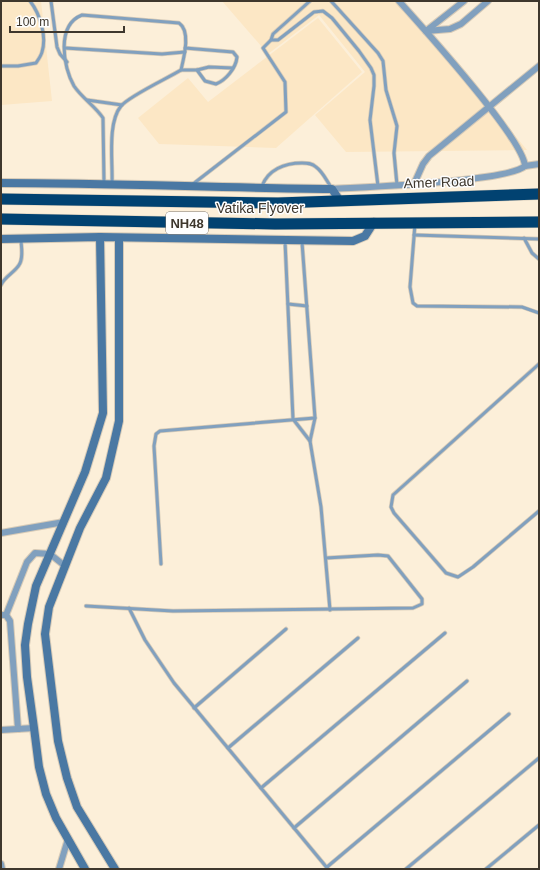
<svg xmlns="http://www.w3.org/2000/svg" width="540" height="870" font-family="Arial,sans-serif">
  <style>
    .built { fill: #fce7c5 }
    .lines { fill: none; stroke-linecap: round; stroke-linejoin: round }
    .lane-casing { stroke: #d6cab7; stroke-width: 4.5 }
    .street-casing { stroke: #d6cab7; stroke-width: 8 }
    .secondary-casing { stroke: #d6cab7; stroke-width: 10 }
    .highway-casing { stroke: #d6cab7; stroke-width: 12 }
    .lane { stroke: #81a0be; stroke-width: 3 }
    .street { stroke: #81a0be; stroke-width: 6 }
    .secondary { stroke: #4a78a3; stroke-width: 8 }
    .highway { stroke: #014271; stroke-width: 11 }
    .labels { text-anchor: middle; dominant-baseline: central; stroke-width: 3; stroke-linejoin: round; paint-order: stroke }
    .shield { fill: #fefefe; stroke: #78736c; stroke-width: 1 }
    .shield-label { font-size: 13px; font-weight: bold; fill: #3e372d }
    .street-label { font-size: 14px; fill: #3e372d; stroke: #fefefe }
  </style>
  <rect width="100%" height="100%" fill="#fcefd9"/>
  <g class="built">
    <path d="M 1,1 L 41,1 L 52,101 L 1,105 Z"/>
    <path d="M 222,1 L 403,1 L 527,150 L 346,152 L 315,115 L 365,72 L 319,15 L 268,54 Z"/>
    <path d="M 318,18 L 362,72 L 276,148 L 159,144 L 138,118 L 188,78 L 208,102 Z"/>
  </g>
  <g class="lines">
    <defs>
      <g id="lane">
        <path d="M 51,1 L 57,47 L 60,54 L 67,62"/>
        <path d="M 310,1 L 273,34 L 271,40 L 278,40 L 314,12 L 323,11 L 332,18 L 359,51 L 371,68 L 374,75 L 374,86 L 370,120 L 378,186"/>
        <path d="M 331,1 L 378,53 L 383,61 L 386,90 L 397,126 L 394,153 L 397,185"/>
        <path d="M 65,48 L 162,54 L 185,52"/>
        <path d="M 185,48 L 233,52 L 237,57 C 236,68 226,80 216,84 L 205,81 L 197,70"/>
        <path d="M 1,66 L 18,66 L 36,63 C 38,60 41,56 42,52 C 47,36 40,14 30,1"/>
        <path d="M 181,70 L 197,70 L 209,67 L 233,68"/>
        <path d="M 87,100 L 122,105"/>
        <path d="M 104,183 L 103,118 C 95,106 82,98 74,86 C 63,67 56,25 82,15 L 179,23 C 191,31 184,57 181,70 C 168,78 129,96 121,106 C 107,123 113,162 112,184"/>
        <path d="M 193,184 L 286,112 L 285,82 L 263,48 L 271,40"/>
        <path d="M 262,186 C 268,170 284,163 302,163 C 307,163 312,163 316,167 C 323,172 326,180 331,187"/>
        <path d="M 415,224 L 410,287 L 413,303 L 417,306 L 522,307 L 539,313"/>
        <path d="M 414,235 L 539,239"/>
        <path d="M 524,238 L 532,253 L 539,259"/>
        <path d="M 285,241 L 293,419 L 310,441"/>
        <path d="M 302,242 L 315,418 L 310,441 L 321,507 L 330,610"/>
        <path d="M 1,285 C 5,276 14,273 19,265 C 24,258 21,246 21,239"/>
        <path d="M 288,304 L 307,306"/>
        <path d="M 539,364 L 393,495 L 391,507 L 394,513 L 446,573 L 458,577 L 473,567 L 539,511"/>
        <path d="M 161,564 L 154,446 L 156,434 L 160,431 L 315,418"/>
        <path d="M 86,606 L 173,611 L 413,608 L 422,604 L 422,599 L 388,556 L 378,555 L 326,558"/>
        <path d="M 129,608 L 145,640 L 174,683 L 328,869"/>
        <path d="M 194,708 L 286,629"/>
        <path d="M 228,748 L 358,638"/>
        <path d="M 261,788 L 445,633"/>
        <path d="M 294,828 L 467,681"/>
        <path d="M 327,867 L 509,714"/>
        <path d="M 406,869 L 539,758"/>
        <path d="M 486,869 L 539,825"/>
      </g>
      <g id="street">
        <path d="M 426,31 L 450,29 L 461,24 L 488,1"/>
        <path d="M 426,31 L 464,1"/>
        <path d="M 525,166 L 539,164"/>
        <path d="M 414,184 L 423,164 L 429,156 L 539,66"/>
        <path d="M 332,189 C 364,187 507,182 525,166 C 523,138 422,27 399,1"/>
        <path d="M 1,533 L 64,522"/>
        <path d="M 1,615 L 6,615 L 10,621 L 18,729"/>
        <path d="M 6,615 L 27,562 L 35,553 L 50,554 L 65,566"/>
        <path d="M 1,730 L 34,728"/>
        <path d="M 1,864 L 2,869"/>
        <path d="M 59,869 L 68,839"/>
      </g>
      <g id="secondary">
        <path d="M 1,183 C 111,183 222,188 332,189 L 340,201"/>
        <path d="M 1,239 L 100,237 L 353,241 L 365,236 L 374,222"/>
        <path d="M 85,869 L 56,818 L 46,794 L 39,767 L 34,728 L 27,677 L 25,645 L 28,624 L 36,586 L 85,472 L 103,413 L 100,237"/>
        <path d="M 115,869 L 77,807 L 67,778 L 58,741 L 45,634 L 49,607 L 80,528 L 106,478 L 119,421 L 119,238"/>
      </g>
      <g id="highway">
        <path d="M 1,199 L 278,203 L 539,194"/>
        <path d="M 1,219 L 275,224 L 539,222"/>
      </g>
    </defs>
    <use href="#lane" class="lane-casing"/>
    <use href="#street" class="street-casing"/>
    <use href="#secondary" class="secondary-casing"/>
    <use href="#highway" class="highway-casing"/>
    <use href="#lane" class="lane"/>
    <use href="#street" class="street"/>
    <use href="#secondary" class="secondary"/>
    <use href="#highway" class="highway"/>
  </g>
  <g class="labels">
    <rect class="shield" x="166" y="212" width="42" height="22" rx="3"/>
    <g class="shield-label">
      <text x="187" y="223">NH48</text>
    </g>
    <g class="street-label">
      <text transform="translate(439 182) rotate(-2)">Amer Road</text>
      <text x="260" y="208">Vatika Flyover</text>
    </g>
  </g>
  <rect width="540" height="870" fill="none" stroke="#3e372d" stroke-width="4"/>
  <path d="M10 26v6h114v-6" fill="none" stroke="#3e372d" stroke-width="2"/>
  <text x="16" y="26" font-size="12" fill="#3e372d" stroke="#fefefe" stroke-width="3" paint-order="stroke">100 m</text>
</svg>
